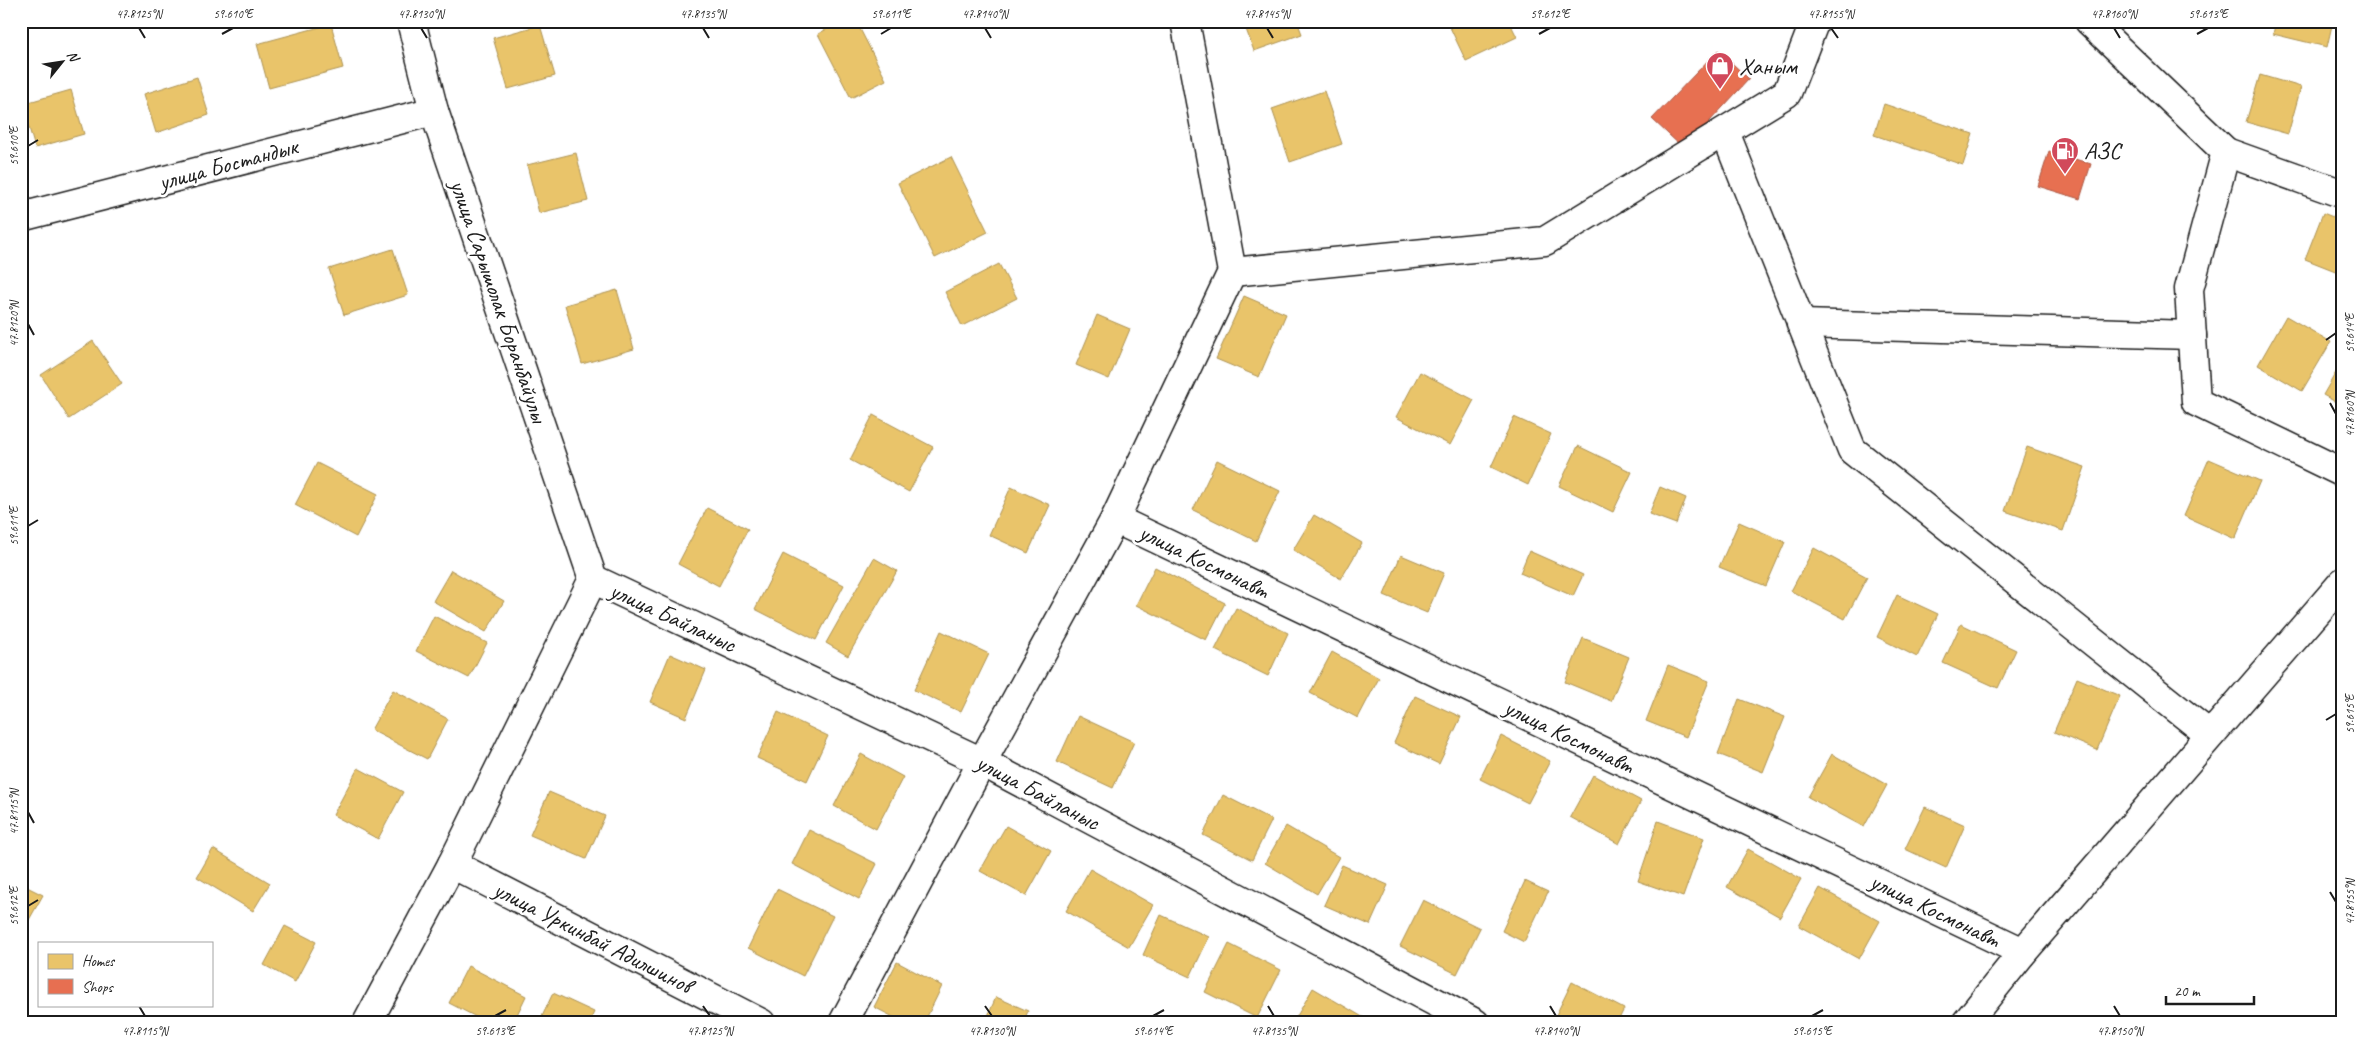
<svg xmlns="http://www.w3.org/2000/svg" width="2364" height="1044" font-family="Caveat,sans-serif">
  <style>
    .homes { fill: #e9c46a; stroke: #ac9253 }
    .shops { fill: #e76f51; stroke: #aa5641 }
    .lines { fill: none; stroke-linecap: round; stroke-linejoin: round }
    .minor-casing { stroke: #1c1c1c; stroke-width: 31 }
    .minor { stroke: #fff; stroke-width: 28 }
    .ticks { fill: none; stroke: #1c1c1c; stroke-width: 2 }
    .labels { text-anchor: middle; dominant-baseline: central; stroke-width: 5; stroke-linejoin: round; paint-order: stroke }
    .poi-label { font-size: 24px; fill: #1c1c1c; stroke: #fff; text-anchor: start }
    .street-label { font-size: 24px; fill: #1c1c1c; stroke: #fff }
    .neatline { fill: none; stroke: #1c1c1c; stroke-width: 2 }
    .ticks-label { font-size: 12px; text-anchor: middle; fill: #1c1c1c }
  </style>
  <rect width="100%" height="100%" fill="#fff"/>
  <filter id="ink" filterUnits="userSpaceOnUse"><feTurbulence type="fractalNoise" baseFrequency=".02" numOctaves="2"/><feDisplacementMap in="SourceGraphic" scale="10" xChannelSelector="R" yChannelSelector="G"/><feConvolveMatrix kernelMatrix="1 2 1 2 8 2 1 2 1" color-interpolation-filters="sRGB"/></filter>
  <g filter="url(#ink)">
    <g class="homes">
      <path d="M 841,21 L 856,21 L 886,80 L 851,98 L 818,34 Z"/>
      <path d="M 1243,21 L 1297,21 L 1302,34 L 1254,51 Z"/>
      <path d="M 1447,21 L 1509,21 L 1517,37 L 1466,61 Z"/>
      <path d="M 2276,21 L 2333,21 L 2327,47 L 2273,34 Z"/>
      <path d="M 331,24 L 343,68 L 269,88 L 257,44 Z"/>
      <path d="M 540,25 L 555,76 L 508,89 L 493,38 Z"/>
      <path d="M 2260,75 L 2301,87 L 2288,134 L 2246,122 Z"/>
      <path d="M 197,77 L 209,115 L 156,133 L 144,94 Z"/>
      <path d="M 71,90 L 84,134 L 35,148 L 22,104 Z"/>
      <path d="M 1324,91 L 1342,144 L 1290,162 L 1272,109 Z"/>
      <path d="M 1884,104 L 1973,134 L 1963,165 L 1874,135 Z"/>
      <path d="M 576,153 L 588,201 L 539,213 L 527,165 Z"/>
      <path d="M 951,157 L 988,232 L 935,258 L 898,183 Z"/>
      <path d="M 2323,213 L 2343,221 L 2343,274 L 2305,259 Z"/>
      <path d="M 393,249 L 408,295 L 344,315 L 329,269 Z"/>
      <path d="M 999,264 L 1017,298 L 962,326 L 945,292 Z"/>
      <path d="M 617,290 L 634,349 L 582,364 L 565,305 Z"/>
      <path d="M 1244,296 L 1286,314 L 1259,377 L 1216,359 Z"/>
      <path d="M 1097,315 L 1130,329 L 1109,379 L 1076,365 Z"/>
      <path d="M 2286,316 L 2331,342 L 2302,391 L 2258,365 Z"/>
      <path d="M 93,341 L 122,384 L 69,419 L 41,375 Z"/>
      <path d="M 2343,360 L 2343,406 L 2323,395 Z"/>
      <path d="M 1420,372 L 1474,400 L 1450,445 L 1396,417 Z"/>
      <path d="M 873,415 L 933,447 L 909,492 L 850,460 Z"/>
      <path d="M 1514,417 L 1551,434 L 1528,485 L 1491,467 Z"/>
      <path d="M 1578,446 L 1632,472 L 1613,512 L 1559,486 Z"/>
      <path d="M 2027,447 L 2085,467 L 2063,531 L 2005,511 Z"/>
      <path d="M 2209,459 L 2260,481 L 2235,539 L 2184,516 Z"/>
      <path d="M 1217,460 L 1280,491 L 1256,541 L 1193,510 Z"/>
      <path d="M 317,463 L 378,494 L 356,537 L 295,505 Z"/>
      <path d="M 1011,487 L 1050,505 L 1028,553 L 989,535 Z"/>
      <path d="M 1660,487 L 1686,498 L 1676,524 L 1649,514 Z"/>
      <path d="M 707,508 L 748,529 L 719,586 L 678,564 Z"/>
      <path d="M 1314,515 L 1362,543 L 1341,579 L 1293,550 Z"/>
      <path d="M 1739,522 L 1785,542 L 1766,586 L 1719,567 Z"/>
      <path d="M 1814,548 L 1867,577 L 1845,619 L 1791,591 Z"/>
      <path d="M 1529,551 L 1583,575 L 1573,596 L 1520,573 Z"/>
      <path d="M 783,554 L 844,585 L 816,640 L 755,609 Z"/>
      <path d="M 1401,555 L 1444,573 L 1427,613 L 1384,595 Z"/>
      <path d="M 874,558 L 897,571 L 848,656 L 826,643 Z"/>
      <path d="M 1155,567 L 1225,603 L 1206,640 L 1136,605 Z"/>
      <path d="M 451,570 L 504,601 L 486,632 L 433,601 Z"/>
      <path d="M 1897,595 L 1938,614 L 1917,657 L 1877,637 Z"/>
      <path d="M 1236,608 L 1288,633 L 1268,676 L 1215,650 Z"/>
      <path d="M 434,616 L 487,643 L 469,678 L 416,651 Z"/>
      <path d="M 1961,624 L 2016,650 L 1998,688 L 1943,663 Z"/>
      <path d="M 941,631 L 989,654 L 961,712 L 914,690 Z"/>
      <path d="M 1583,638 L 1629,657 L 1611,701 L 1565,682 Z"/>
      <path d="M 1332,652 L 1379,678 L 1358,718 L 1310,693 Z"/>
      <path d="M 670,654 L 706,670 L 686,718 L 650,702 Z"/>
      <path d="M 1668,665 L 1709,681 L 1686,737 L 1646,721 Z"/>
      <path d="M 2077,678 L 2120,696 L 2097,750 L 2054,732 Z"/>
      <path d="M 393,690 L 448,719 L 427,759 L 371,730 Z"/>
      <path d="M 1415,696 L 1461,717 L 1439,764 L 1394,743 Z"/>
      <path d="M 1739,699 L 1785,717 L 1763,772 L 1718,754 Z"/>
      <path d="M 778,712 L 828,736 L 807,781 L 757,758 Z"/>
      <path d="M 1078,716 L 1134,742 L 1113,788 L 1057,762 Z"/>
      <path d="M 1501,736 L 1550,761 L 1528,803 L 1480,779 Z"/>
      <path d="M 861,754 L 903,777 L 876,829 L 834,806 Z"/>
      <path d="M 1832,754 L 1887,785 L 1864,827 L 1808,797 Z"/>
      <path d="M 358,768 L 403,792 L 378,839 L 333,815 Z"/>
      <path d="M 1593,775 L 1641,801 L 1619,844 L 1570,817 Z"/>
      <path d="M 549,792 L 605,816 L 586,859 L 530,835 Z"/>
      <path d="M 1223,795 L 1272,820 L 1252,860 L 1203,835 Z"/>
      <path d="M 1925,807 L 1965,825 L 1946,868 L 1905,849 Z"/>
      <path d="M 1658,821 L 1704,838 L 1683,897 L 1638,881 Z"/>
      <path d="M 1006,826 L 1051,851 L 1026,896 L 980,871 Z"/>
      <path d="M 1286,826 L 1339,857 L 1317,894 L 1265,863 Z"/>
      <path d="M 809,830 L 877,864 L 859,899 L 792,864 Z"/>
      <path d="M 213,849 L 270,883 L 253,911 L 197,877 Z"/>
      <path d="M 1748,849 L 1801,879 L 1780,917 L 1727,887 Z"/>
      <path d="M 1342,865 L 1388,885 L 1370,925 L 1324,905 Z"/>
      <path d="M 1090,869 L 1153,905 L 1129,947 L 1066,911 Z"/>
      <path d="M 1525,881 L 1548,892 L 1524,942 L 1502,931 Z"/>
      <path d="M 21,884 L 43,895 L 21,934 Z"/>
      <path d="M 1820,888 L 1880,921 L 1859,959 L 1799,926 Z"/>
      <path d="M 777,889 L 833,916 L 803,976 L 748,948 Z"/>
      <path d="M 1423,900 L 1480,928 L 1457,974 L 1400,946 Z"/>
      <path d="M 1161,915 L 1209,937 L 1190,977 L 1143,955 Z"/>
      <path d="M 285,926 L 316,942 L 295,982 L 264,965 Z"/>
      <path d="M 1229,944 L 1281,970 L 1257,1018 L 1205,992 Z"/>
      <path d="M 897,962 L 942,986 L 924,1023 L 905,1023 L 874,1007 Z"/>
      <path d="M 468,966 L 526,996 L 513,1023 L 488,1023 L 449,1003 Z"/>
      <path d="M 1572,982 L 1624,1009 L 1617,1023 L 1558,1023 L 1553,1021 Z"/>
      <path d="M 1313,988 L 1366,1019 L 1364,1023 L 1293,1023 Z"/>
      <path d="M 553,993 L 594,1012 L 589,1023 L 539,1023 Z"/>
      <path d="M 996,997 L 1028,1011 L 1023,1023 L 985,1023 Z"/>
      <path d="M 1656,1016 L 1668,1023 L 1652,1023 Z"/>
    </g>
    <g class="shops">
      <path d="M 1718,50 L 1749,79 L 1684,149 L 1652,119 Z"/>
      <path d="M 2049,151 L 2091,164 L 2080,199 L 2038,186 Z"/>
    </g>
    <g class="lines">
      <defs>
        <g id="minor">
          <path d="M 411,21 L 434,111 L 593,579"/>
          <path d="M 2089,21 L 2226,152 L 2189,289 L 2196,402 L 2343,473"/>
          <path d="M 1725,132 L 1852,450 L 2210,735"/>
          <path d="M 2226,152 L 2343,194"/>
          <path d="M 21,217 L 434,111"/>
          <path d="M 1232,272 L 1545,241 L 1787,93 L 1815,21"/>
          <path d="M 1801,324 L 2192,335"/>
          <path d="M 1115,519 L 2023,952"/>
          <path d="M 593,579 L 982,762 L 1475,1023"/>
          <path d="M 452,864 L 761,1023"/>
          <path d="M 367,1023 L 452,864 L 593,579"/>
          <path d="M 843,1023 L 982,762 L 1115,519 L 1232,272 L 1185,21"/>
          <path d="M 1966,1023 L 2023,952 L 2343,582"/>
        </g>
      </defs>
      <use href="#minor" class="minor-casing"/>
      <use href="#minor" class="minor"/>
    </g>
  </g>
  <path class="ticks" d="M 139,28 L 145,38M 421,28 L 427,38M 703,28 L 709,38M 985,28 L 991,38M 1267,28 L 1273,38M 1831,28 L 1838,38M 2114,28 L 2120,38M 222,34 L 233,28M 881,34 L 891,28M 1539,34 L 1550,28M 2197,34 L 2208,28M 28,146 L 38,140M 28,324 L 34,335M 2326,340 L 2336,333M 2330,403 L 2336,414M 28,526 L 38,520M 2326,720 L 2336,714M 28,812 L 34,823M 2330,892 L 2336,902M 28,906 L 38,900M 139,1006 L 145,1016M 703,1006 L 710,1016M 985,1006 L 992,1016M 1268,1006 L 1274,1016M 1550,1006 L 1556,1016M 2114,1006 L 2120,1016M 495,1016 L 506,1010M 1153,1016 L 1164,1010M 1812,1016 L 1823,1010"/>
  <defs>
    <symbol id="shop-pin" viewBox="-11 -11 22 30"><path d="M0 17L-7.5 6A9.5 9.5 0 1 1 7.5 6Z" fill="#d1495b" stroke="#fff"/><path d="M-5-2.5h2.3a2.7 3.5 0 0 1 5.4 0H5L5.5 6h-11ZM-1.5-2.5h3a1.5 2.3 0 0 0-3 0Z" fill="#fff"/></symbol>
    <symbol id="fuel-pin" viewBox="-11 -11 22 30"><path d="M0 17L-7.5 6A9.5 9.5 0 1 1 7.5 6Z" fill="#d1495b" stroke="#fff"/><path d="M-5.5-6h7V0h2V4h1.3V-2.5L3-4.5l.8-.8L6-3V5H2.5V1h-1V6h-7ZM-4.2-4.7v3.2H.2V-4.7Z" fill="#fff"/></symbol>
  </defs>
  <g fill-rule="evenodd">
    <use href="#shop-pin" x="1704" y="50" width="32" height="43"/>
    <use href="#fuel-pin" x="2049" y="135" width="32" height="43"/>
  </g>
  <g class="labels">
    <g class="poi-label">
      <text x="1739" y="66">Ханым</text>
      <text x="2084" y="151">АЗС</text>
    </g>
    <g class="street-label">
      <text transform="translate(228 164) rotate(-15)">улица Бостандык</text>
      <text transform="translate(499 301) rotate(71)">улица Сарышолак Боранбайулы</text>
      <text transform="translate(1204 561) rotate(26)">улица Космонавт</text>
      <text transform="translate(673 617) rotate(25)">улица Байланыс</text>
      <text transform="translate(1569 736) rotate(26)">улица Космонавт</text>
      <text transform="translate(1038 792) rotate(28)">улица Байланыс</text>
      <text transform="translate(1935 910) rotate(26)">улица Космонавт</text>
      <text transform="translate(593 937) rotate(27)">улица Уркинбай Адилшинов</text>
    </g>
  </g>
  <rect width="2364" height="1044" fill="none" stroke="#fff" stroke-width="55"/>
  <rect x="38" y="942" width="175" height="65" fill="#ffffff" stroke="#a4a4a4"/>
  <rect x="48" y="954" width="25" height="15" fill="#e9c46a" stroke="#a4a4a4"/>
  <text x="82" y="966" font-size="15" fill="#1c1c1c">Homes</text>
  <rect x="48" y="979" width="25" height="15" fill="#e76f51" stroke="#a4a4a4"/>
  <text x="82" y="992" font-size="15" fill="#1c1c1c">Shops</text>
  <g transform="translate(62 62) rotate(60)" stroke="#ffffff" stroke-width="4" paint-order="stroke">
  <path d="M0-4L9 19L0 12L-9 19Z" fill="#1c1c1c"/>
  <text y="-8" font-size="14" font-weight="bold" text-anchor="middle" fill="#1c1c1c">N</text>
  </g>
  <path d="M2166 996v8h88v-8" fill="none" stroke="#1c1c1c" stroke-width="2.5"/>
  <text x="2174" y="996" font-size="15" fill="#1c1c1c" stroke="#ffffff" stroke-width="4" paint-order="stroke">20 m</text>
  <rect x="28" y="28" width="2308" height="988" class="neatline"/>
  <g class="ticks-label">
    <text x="139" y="18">47.8125°N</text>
    <text x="233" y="18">59.610°E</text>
    <text x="421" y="18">47.8130°N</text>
    <text x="703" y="18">47.8135°N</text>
    <text x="891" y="18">59.611°E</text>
    <text x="985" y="18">47.8140°N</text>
    <text x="1267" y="18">47.8145°N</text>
    <text x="1550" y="18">59.612°E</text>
    <text x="1831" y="18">47.8155°N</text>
    <text x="2114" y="18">47.8160°N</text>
    <text x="2208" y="18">59.613°E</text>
    <text transform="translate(14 146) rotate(-90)" y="4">59.610°E</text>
    <text transform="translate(14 324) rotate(-90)" y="4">47.8120°N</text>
    <text transform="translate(2350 333) rotate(-90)" y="4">59.614°E</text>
    <text transform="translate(2350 414) rotate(-90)" y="4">47.8160°N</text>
    <text transform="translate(14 526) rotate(-90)" y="4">59.611°E</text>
    <text transform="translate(2350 714) rotate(-90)" y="4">59.615°E</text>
    <text transform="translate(14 812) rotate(-90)" y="4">47.8115°N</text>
    <text transform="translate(2350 902) rotate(-90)" y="4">47.8155°N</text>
    <text transform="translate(14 906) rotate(-90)" y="4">59.612°E</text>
    <text x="145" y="1035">47.8115°N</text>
    <text x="495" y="1035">59.613°E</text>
    <text x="710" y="1035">47.8125°N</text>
    <text x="992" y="1035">47.8130°N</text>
    <text x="1153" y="1035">59.614°E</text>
    <text x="1274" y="1035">47.8135°N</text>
    <text x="1556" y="1035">47.8140°N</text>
    <text x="1812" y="1035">59.615°E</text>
    <text x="2120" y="1035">47.8150°N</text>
  </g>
</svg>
